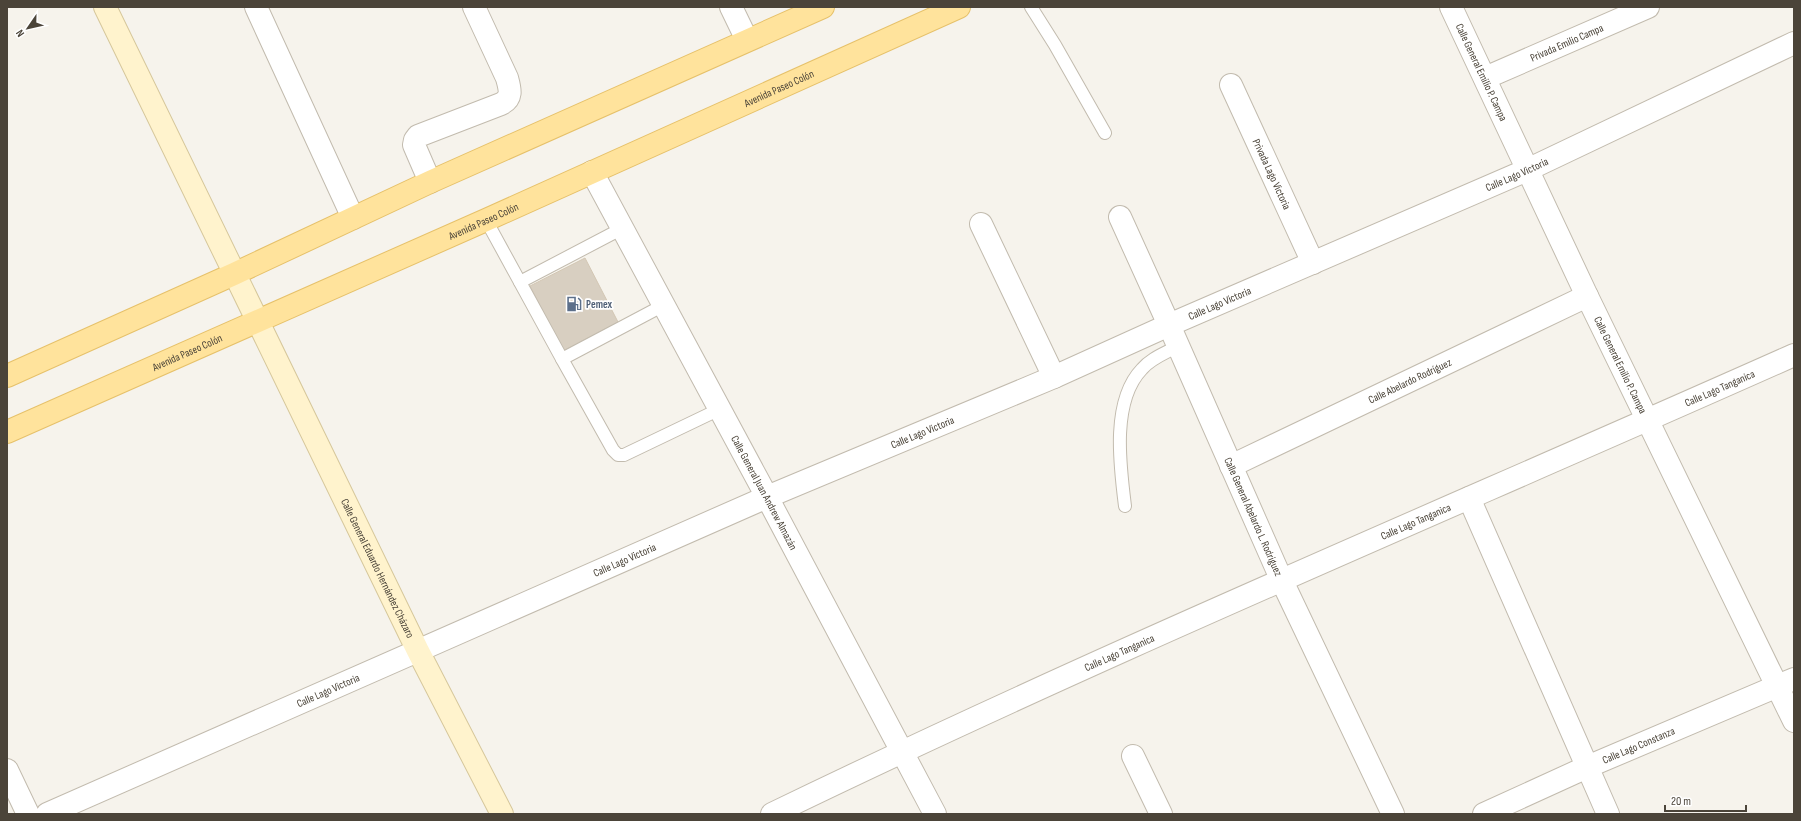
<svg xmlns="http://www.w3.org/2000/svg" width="1801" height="821" font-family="'Sofia Sans Condensed',sans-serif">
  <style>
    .building { fill: #d8cfc1; stroke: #d3c7b4 }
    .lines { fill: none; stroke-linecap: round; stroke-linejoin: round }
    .service-casing { stroke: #c2bbae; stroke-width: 14 }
    .minor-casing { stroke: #c2bbae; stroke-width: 24 }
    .secondary-casing { stroke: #d6c79b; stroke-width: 24 }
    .primary-casing { stroke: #e6c16a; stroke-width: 24 }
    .service { stroke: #fff; stroke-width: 12 }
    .minor { stroke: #fff; stroke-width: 22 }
    .secondary { stroke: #fff3cd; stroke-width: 22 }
    .primary { stroke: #ffe39c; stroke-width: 22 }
    .labels { text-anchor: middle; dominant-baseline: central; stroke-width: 3.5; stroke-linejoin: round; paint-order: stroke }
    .street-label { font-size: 11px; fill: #4b4439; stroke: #fff }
    .service-label { font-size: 11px; font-weight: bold; fill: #4e5e75; stroke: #fff; text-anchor: start }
  </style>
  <rect width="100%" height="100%" fill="#f6f3ec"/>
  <path class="building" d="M 585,258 L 618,322 L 563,351 L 530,286 Z"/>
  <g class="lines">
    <defs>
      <g id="service">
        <path d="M 1031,7 L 1055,45 L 1105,133"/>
        <path d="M 486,220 L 562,359"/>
        <path d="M 520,282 L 623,228"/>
        <path d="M 664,305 L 562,359 L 613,450 L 618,455 L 624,455 L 720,409"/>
        <path d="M 1125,506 C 1120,466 1111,401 1142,369 C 1151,358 1166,353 1178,346"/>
      </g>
      <g id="minor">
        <path d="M 256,7 L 353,218"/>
        <path d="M 731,7 L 747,40"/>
        <path id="s1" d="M 1451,7 L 1587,296 L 1794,721"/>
        <path id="s2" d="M 1485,78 L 1648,7"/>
        <path id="s3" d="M 1231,85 L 1313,263"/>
        <path id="s4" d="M 592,172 L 767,497 L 935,814"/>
        <path d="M 430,182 L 414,145 L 415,140 L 418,136 L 501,104 C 513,98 510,89 507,78 L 474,7"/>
        <path id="s5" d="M 1120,217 L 1169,325 L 1282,581 L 1393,814"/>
        <path d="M 981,224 L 1054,377"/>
        <path id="s6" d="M 1231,466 L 1587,296"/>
        <path d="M 1469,498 L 1608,814"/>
        <path d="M 1133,756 L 1161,814"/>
        <path d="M 7,770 L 28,814"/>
        <path id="s7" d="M 47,814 L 767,497 L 1054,377 L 1169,325 L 1527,170 L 1794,43"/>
        <path id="s8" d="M 772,814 C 1108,651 1453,507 1794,355"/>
        <path id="s9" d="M 1484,814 L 1587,767 L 1794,679"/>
      </g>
      <g id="secondary">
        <path id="s10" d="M 105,7 L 418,651 L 502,814"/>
      </g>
      <g id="primary">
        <path d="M 7,376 L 234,274 L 430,182 L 823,7"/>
        <path id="s11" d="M 7,432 L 486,220 L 959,7"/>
      </g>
    </defs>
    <use href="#service" class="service-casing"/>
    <use href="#minor" class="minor-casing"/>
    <use href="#secondary" class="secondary-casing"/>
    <use href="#primary" class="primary-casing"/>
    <use href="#service" class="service"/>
    <use href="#minor" class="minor"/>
    <use href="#secondary" class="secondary"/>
    <use href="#primary" class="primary"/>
  </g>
  <defs>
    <symbol id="fuel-bare" viewBox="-9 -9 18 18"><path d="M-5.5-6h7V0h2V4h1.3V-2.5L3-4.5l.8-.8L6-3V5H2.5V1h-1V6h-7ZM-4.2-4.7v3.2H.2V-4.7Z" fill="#5c6f8a" stroke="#fff" stroke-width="2.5" paint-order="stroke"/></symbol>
  </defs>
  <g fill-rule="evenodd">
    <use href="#fuel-bare" x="563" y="293" width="22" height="22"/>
  </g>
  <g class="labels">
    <g class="street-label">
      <text stroke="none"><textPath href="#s2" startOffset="89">Privada Emilio Campa</textPath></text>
      <text stroke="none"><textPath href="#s1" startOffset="72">Calle General Emilio P. Campa</textPath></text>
      <text stroke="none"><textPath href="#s11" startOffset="845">Avenida Paseo Colón</textPath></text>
      <text stroke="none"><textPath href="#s3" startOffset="98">Privada Lago Victoria</textPath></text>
      <text stroke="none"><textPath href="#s7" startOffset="1603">Calle Lago Victoria</textPath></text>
      <text stroke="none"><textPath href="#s11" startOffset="521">Avenida Paseo Colón</textPath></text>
      <text stroke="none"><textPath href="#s7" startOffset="1279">Calle Lago Victoria</textPath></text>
      <text stroke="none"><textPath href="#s11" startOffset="197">Avenida Paseo Colón</textPath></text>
      <text stroke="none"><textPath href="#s1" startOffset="396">Calle General Emilio P. Campa</textPath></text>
      <text stroke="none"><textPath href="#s6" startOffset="198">Calle Abelardo Rodríguez</textPath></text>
      <text stroke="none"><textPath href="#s8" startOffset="1039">Calle Lago Tanganica</textPath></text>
      <text stroke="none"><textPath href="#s7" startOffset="955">Calle Lago Victoria</textPath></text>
      <text stroke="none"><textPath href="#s4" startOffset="364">Calle General Juan Andrew Almazán</textPath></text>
      <text stroke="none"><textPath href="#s5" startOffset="328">Calle General Abelardo L. Rodríguez</textPath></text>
      <text stroke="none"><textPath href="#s8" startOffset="707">Calle Lago Tanganica</textPath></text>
      <text stroke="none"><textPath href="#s7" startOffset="631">Calle Lago Victoria</textPath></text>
      <text stroke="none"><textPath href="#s10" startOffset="624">Calle General Eduardo Hernández Cházaro</textPath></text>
      <text stroke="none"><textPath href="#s8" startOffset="383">Calle Lago Tanganica</textPath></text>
      <text stroke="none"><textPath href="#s7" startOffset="307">Calle Lago Victoria</textPath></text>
      <text stroke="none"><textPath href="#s9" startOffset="169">Calle Lago Constanza</textPath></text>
    </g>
    <g class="service-label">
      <text x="586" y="304">Pemex</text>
    </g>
  </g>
  <rect width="1801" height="821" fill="none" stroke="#4b4439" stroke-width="16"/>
  <g transform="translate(28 28) rotate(236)" stroke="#ffffff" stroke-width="3" paint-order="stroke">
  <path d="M0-3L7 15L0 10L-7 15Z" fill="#4b4439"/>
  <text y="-6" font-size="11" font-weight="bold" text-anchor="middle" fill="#4b4439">N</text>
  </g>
  <path d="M1665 805v6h81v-6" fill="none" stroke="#4b4439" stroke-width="2"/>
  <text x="1671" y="805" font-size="12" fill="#4b4439" stroke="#ffffff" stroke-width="3" paint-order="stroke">20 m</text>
</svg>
